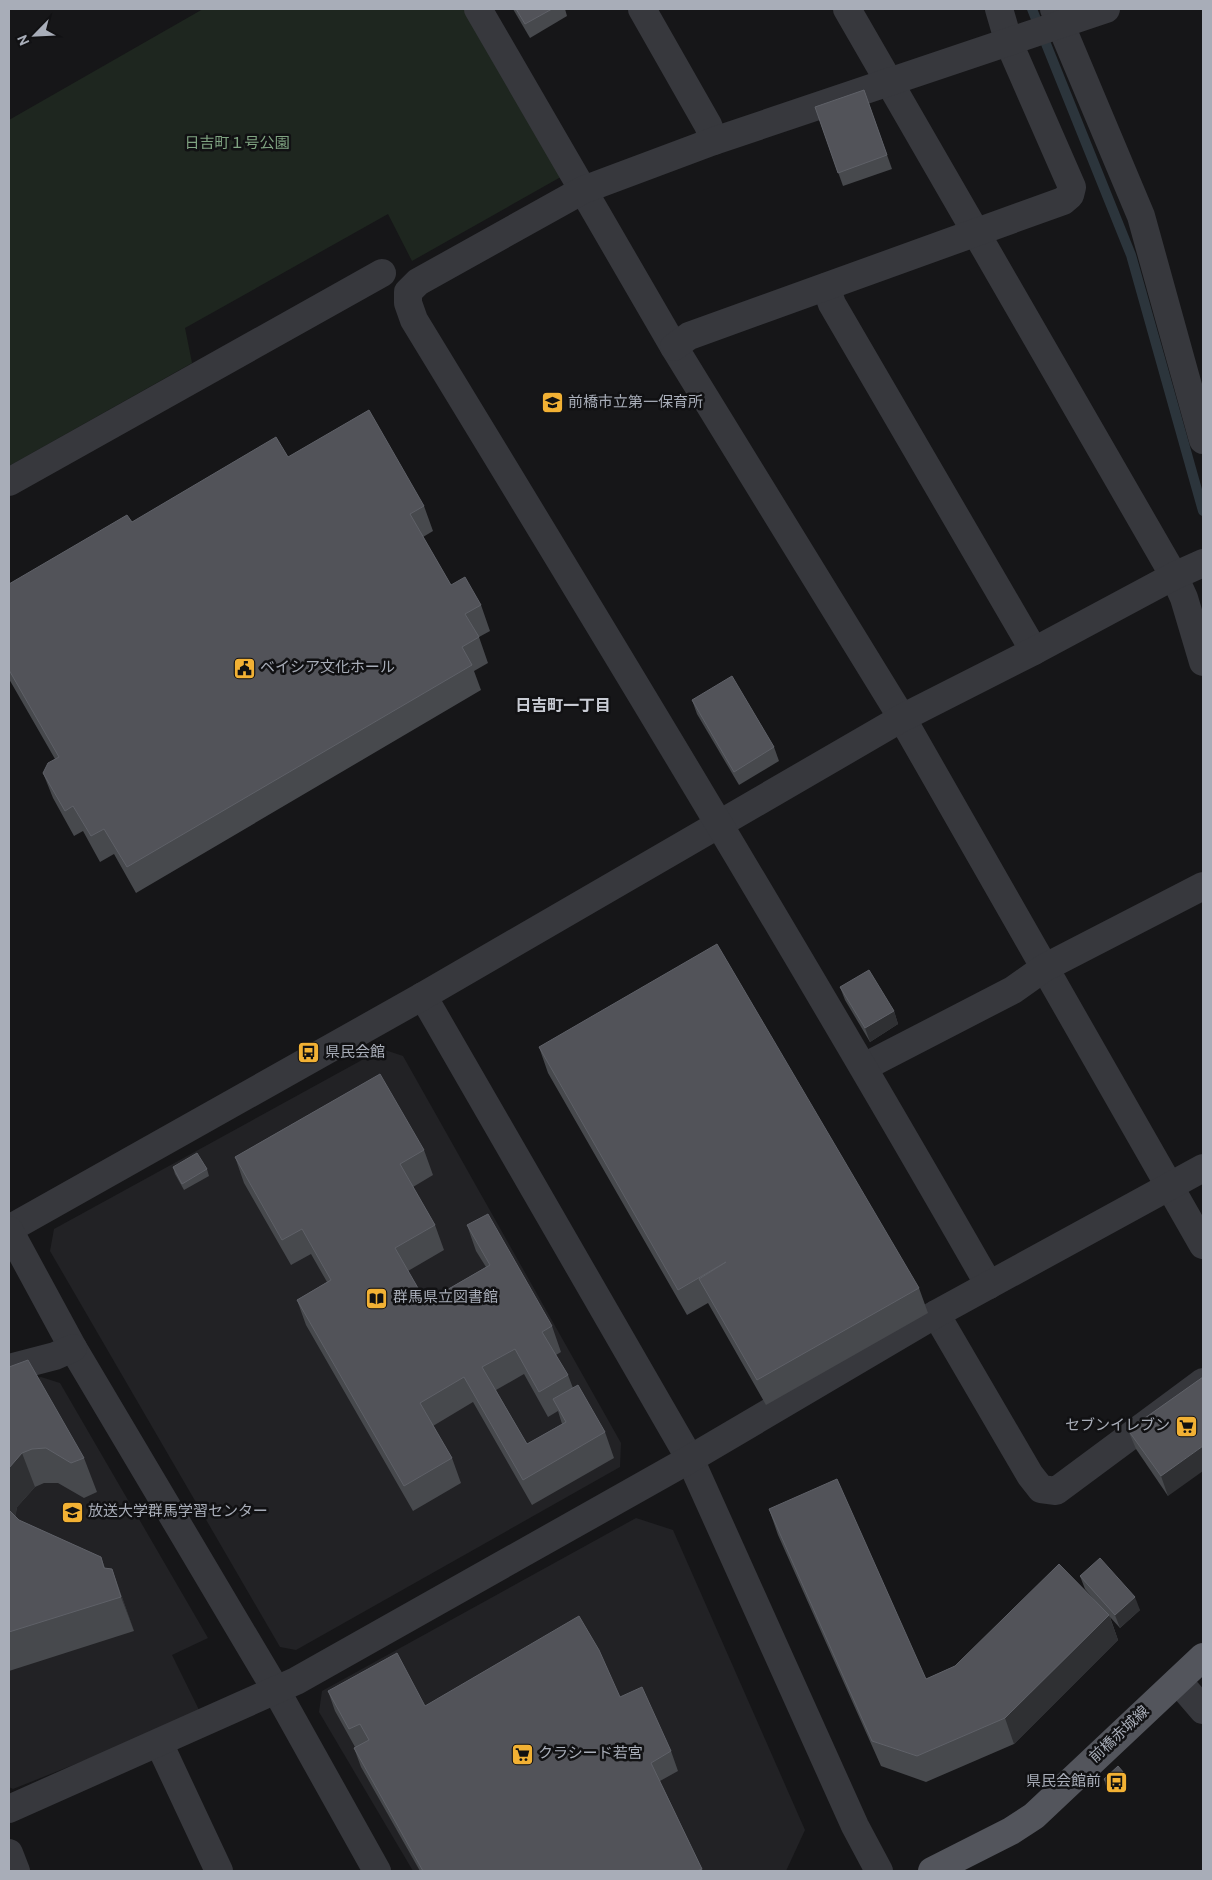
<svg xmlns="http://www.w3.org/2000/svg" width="1212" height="1880" font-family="Overpass,'Noto Sans JP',sans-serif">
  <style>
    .built { fill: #222225 }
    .green { fill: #1e261f }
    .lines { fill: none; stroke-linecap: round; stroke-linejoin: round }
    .stream { stroke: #2c353c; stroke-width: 10 }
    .minor { stroke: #37383d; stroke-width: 28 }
    .major { stroke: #53555c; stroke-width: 28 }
    .wall { fill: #47494d; fill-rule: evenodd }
    .shaded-wall { fill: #2f3033 }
    .building { fill: #525359; stroke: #5f6168 }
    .labels { text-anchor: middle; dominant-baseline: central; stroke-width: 5; stroke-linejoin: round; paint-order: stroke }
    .park-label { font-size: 15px; fill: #7fa381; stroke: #111113 }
    .poi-label { font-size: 15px; fill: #a8adb8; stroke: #111113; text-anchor: start }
    .street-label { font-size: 15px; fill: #a8adb8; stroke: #111113 }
    .neighbourhood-label { font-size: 16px; font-weight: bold; fill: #c9ccd4; stroke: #111113 }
  </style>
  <rect width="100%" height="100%" fill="#161618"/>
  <g class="built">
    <path d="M 382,1049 L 403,1056 L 621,1443 L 620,1467 L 296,1650 L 280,1647 L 50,1251 L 54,1229 Z"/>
    <path d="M 41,1377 L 60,1383 L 208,1638 L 172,1655 L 201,1714 L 13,1789 L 9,1787 L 9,1386 Z"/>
    <path d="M 636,1518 L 673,1530 L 805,1830 L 786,1871 L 413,1871 L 319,1712 L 322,1691 Z"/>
  </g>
  <path class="green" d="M 203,9 L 470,9 L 566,174 L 412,261 L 388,214 L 185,328 L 192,363 L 9,466 L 9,120 Z"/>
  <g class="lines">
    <path class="stream" d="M 1032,9 L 1131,255 L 1203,511"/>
    <g class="minor">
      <path d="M 478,9 L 674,347 L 902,718 L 1203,1245"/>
      <path d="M 642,9 L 708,125 L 714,141"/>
      <path d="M 847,9 L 1174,576 L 1184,598 L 1203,662"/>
      <path d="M 1054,9 L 1141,216 L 1203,440"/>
      <path d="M 826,287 L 832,304 L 1034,651"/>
      <path d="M 674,347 L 689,336 L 1063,201 L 1070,195 L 1072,187 L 1009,43 L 999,9"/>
      <path d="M 9,482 L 382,273"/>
      <path d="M 423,996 L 690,1459 L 855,1826 L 879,1871"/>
      <path d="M 864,1067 L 1013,990 L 1044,968 L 1203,886"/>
      <path d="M 9,1229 L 423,996 L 902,718 L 1034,651 L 1174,576 L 1203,563"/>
      <path d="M 9,1230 L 73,1348 L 276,1690 L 377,1871"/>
      <path d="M 989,1285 C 803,960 609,640 414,320 L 408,303 L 408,292 L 418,282 L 583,190 L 714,141 L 1106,9"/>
      <path d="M 936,1314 L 1030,1475 L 1041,1489 L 1056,1491 L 1203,1382"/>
      <path d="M 9,1368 L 55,1356 L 73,1348"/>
      <path d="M 1178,1681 L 1203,1710"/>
      <path d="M 159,1743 L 219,1871"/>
      <path d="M 9,1809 L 296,1681 L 690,1459 L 936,1314 L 1203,1168"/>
      <path d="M 9,1853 L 16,1871"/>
    </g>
    <path class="major" d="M 932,1871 L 1011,1831 L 1034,1816 L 1203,1657"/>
  </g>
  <g class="wall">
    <path d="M 513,9 L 565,9 L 567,16 L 530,38 Z"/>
    <path d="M 864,90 L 892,169 L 843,186 L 815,107 Z"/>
    <path d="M 288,457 L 424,506 L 433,531 L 423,537 L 451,585 L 481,605 L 490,631 L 479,637 L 488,663 L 474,671 L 481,690 L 136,893 L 114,854 L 100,862 L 83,831 L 74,836 L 53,798 L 43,773 L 55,759 L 9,679 L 9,584 L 132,522 Z"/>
    <path d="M 692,700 L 774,747 L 779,761 L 739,785 L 697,714 Z"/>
    <path d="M 840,987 L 894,1011 L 898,1024 L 870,1042 L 845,1000 Z"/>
    <path d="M 539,1047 L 919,1288 L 928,1313 L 766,1405 L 708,1303 L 687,1315 L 548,1073 Z"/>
    <path d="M 424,1150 L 433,1175 L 413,1187 L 435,1225 L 444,1250 L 408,1271 L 426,1302 L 486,1267 L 476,1251 L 467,1225 L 552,1326 L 561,1352 L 556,1355 L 568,1375 L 573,1388 L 605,1432 L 614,1458 L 532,1505 L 473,1402 L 433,1426 L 452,1458 L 461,1483 L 413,1511 L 306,1325 L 297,1300 L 327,1282 L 311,1254 L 291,1265 L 244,1183 L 235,1157 ZM 524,1374 L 548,1417 L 558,1411 L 562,1424 L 527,1444 L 496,1390 Z"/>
    <path d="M 173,1167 L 207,1169 L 209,1176 L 184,1190 L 175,1174 Z"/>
    <path d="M 9,1367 L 84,1458 L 97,1492 L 84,1498 L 58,1483 L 44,1483 L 35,1487 L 17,1507 L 15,1517 L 19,1520 L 101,1557 L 105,1568 L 112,1569 L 134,1631 L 9,1671 Z"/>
    <path d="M 1203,1377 L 1168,1496 L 1136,1449 L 1128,1430 Z"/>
    <path d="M 769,1509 L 926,1679 L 1096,1602 L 1085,1589 L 1080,1576 L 1140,1610 L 1120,1628 L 1110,1617 L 1118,1640 L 1014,1744 L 926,1782 L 881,1766 L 778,1535 Z"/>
    <path d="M 328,1691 L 425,1706 L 620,1697 L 671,1751 L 678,1771 L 660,1781 L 703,1871 L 420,1871 L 361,1767 L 354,1748 L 355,1747 L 335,1711 Z"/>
    <path d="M 1124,1773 L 1127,1779 L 1112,1793 L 1106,1786 L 1104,1779 Z"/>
  </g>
  <g class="shaded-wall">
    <path d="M 894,1011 L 898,1024 L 870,1042 L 865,1028 Z"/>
    <path d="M 1203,1446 L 1203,1471 L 1168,1496 L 1161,1476 Z"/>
    <path d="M 22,1453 L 35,1487 L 17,1507 L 15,1522 L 9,1515 L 9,1468 Z"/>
    <path d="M 112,1569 L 124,1603 L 134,1631 L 121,1597 Z"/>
    <path d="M 1135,1597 L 1140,1610 L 1120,1628 L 1115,1615 Z"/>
    <path d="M 1109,1615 L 1118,1640 L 1014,1744 L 1005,1718 Z"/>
    <path d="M 1124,1773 L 1127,1779 L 1112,1793 L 1109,1786 Z"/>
  </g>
  <g class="building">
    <path d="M 516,9 L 552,9 L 525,24 Z"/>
    <path d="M 864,90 L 887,155 L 838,173 L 815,107 Z"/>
    <path d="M 369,410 L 424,506 L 410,514 L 451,585 L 465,577 L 481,605 L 465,614 L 479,637 L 462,647 L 472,665 L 127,867 L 104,829 L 91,836 L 73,806 L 65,811 L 43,773 L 48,763 L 59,757 L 9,670 L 9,584 L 127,515 L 132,522 L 276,437 L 288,457 Z"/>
    <path d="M 732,676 L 774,747 L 734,772 L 692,700 Z"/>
    <path d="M 717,944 L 919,1288 L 757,1380 L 699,1279 L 726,1262 L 678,1290 L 539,1047 Z"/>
    <path d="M 869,970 L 894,1011 L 865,1028 L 840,987 Z"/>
    <path d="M 380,1074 L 424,1150 L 400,1164 L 435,1225 L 395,1248 L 426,1302 L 490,1265 L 467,1225 L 488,1214 L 552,1326 L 542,1332 L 568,1375 L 539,1392 L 515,1349 L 482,1367 L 527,1444 L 566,1422 L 553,1399 L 578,1385 L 605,1432 L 523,1480 L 464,1377 L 420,1403 L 452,1458 L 404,1486 L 297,1300 L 331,1280 L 302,1229 L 282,1240 L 235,1157 Z"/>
    <path d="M 197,1153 L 207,1169 L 182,1184 L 173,1167 Z"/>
    <path d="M 28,1360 L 84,1458 L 71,1463 L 46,1448 L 32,1449 L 22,1453 L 9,1468 L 9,1367 Z"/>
    <path d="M 1203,1377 L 1203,1446 L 1161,1476 L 1128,1430 Z"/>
    <path d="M 837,1479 L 926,1679 L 955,1666 L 1059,1564 L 1109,1615 L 1005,1718 L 917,1756 L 872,1741 L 769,1509 Z"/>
    <path d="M 9,1510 L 19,1520 L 101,1557 L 104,1568 L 112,1569 L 121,1597 L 9,1632 Z"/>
    <path d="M 1100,1558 L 1135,1597 L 1115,1615 L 1080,1576 Z"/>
    <path d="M 579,1616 L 599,1650 L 620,1697 L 642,1687 L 671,1751 L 651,1763 L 702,1869 L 697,1871 L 423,1871 L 354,1748 L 369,1740 L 360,1724 L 349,1729 L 328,1691 L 397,1653 L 425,1706 Z"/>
    <path d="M 1118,1766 L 1124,1773 L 1109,1786 L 1104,1779 Z"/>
  </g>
  <defs>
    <symbol id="school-square" viewBox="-11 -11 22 22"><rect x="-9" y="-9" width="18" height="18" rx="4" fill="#f2b134" stroke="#111113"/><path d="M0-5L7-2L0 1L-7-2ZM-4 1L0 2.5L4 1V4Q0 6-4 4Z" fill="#111"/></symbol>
    <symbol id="civic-square" viewBox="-11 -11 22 22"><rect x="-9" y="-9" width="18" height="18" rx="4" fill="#f2b134" stroke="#111113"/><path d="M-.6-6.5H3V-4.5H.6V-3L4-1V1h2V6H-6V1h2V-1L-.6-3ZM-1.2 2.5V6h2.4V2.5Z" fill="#111"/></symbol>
    <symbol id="bus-square" viewBox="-11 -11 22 22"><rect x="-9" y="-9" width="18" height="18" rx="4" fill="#f2b134" stroke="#111113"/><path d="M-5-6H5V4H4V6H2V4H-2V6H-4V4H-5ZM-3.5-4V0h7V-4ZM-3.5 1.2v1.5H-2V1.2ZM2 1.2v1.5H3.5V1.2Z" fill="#111"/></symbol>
    <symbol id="library-square" viewBox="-11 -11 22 22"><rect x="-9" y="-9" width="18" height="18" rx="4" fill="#f2b134" stroke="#111113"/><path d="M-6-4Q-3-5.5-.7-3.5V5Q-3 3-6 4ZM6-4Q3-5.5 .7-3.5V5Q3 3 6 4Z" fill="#111"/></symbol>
    <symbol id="supermarket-square" viewBox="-11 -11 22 22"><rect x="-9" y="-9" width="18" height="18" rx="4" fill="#f2b134" stroke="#111113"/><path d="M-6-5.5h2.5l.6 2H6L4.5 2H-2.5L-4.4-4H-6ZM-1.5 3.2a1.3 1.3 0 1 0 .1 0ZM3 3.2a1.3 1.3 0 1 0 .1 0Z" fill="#111"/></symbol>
    <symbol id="university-square" viewBox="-11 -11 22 22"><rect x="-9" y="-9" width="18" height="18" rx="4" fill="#f2b134" stroke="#111113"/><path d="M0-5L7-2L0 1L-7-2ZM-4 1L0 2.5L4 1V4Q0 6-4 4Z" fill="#111"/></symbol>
  </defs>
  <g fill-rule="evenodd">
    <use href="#school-square" x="540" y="390" width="25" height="25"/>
    <use href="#civic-square" x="232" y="656" width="25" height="25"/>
    <use href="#bus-square" x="296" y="1040" width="25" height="25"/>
    <use href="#library-square" x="364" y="1286" width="25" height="25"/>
    <use href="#supermarket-square" x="1174" y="1414" width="25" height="25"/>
    <use href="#university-square" x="60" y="1500" width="25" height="25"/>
    <use href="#supermarket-square" x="510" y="1742" width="25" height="25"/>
    <use href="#bus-square" x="1104" y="1770" width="25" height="25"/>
  </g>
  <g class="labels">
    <g class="park-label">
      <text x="237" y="144">日吉町１号公園</text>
    </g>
    <g class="poi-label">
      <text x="568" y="403">前橋市立第一保育所</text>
      <text x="260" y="668">ベイシア文化ホール</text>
      <text x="325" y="1053">県民会館</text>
      <text x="393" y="1298">群馬県立図書館</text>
      <text x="1170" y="1426" text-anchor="end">セブンイレブン</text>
      <text x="88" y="1512">放送大学群馬学習センター</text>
      <text x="538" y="1754">クラシード若宮</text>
      <text x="1101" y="1782" text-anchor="end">県民会館前</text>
    </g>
    <g class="street-label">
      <text transform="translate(1120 1735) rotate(-43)">前橋赤城線</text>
    </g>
    <g class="neighbourhood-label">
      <text x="563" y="707">日吉町一丁目</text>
    </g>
  </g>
  <rect width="1212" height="1880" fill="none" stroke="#a8adb8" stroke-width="20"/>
  <g transform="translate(35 35) rotate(246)" stroke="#111113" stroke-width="4" paint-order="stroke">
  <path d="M0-4L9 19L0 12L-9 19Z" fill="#a8adb8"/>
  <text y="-8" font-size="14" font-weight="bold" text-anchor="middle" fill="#a8adb8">N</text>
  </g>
</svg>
